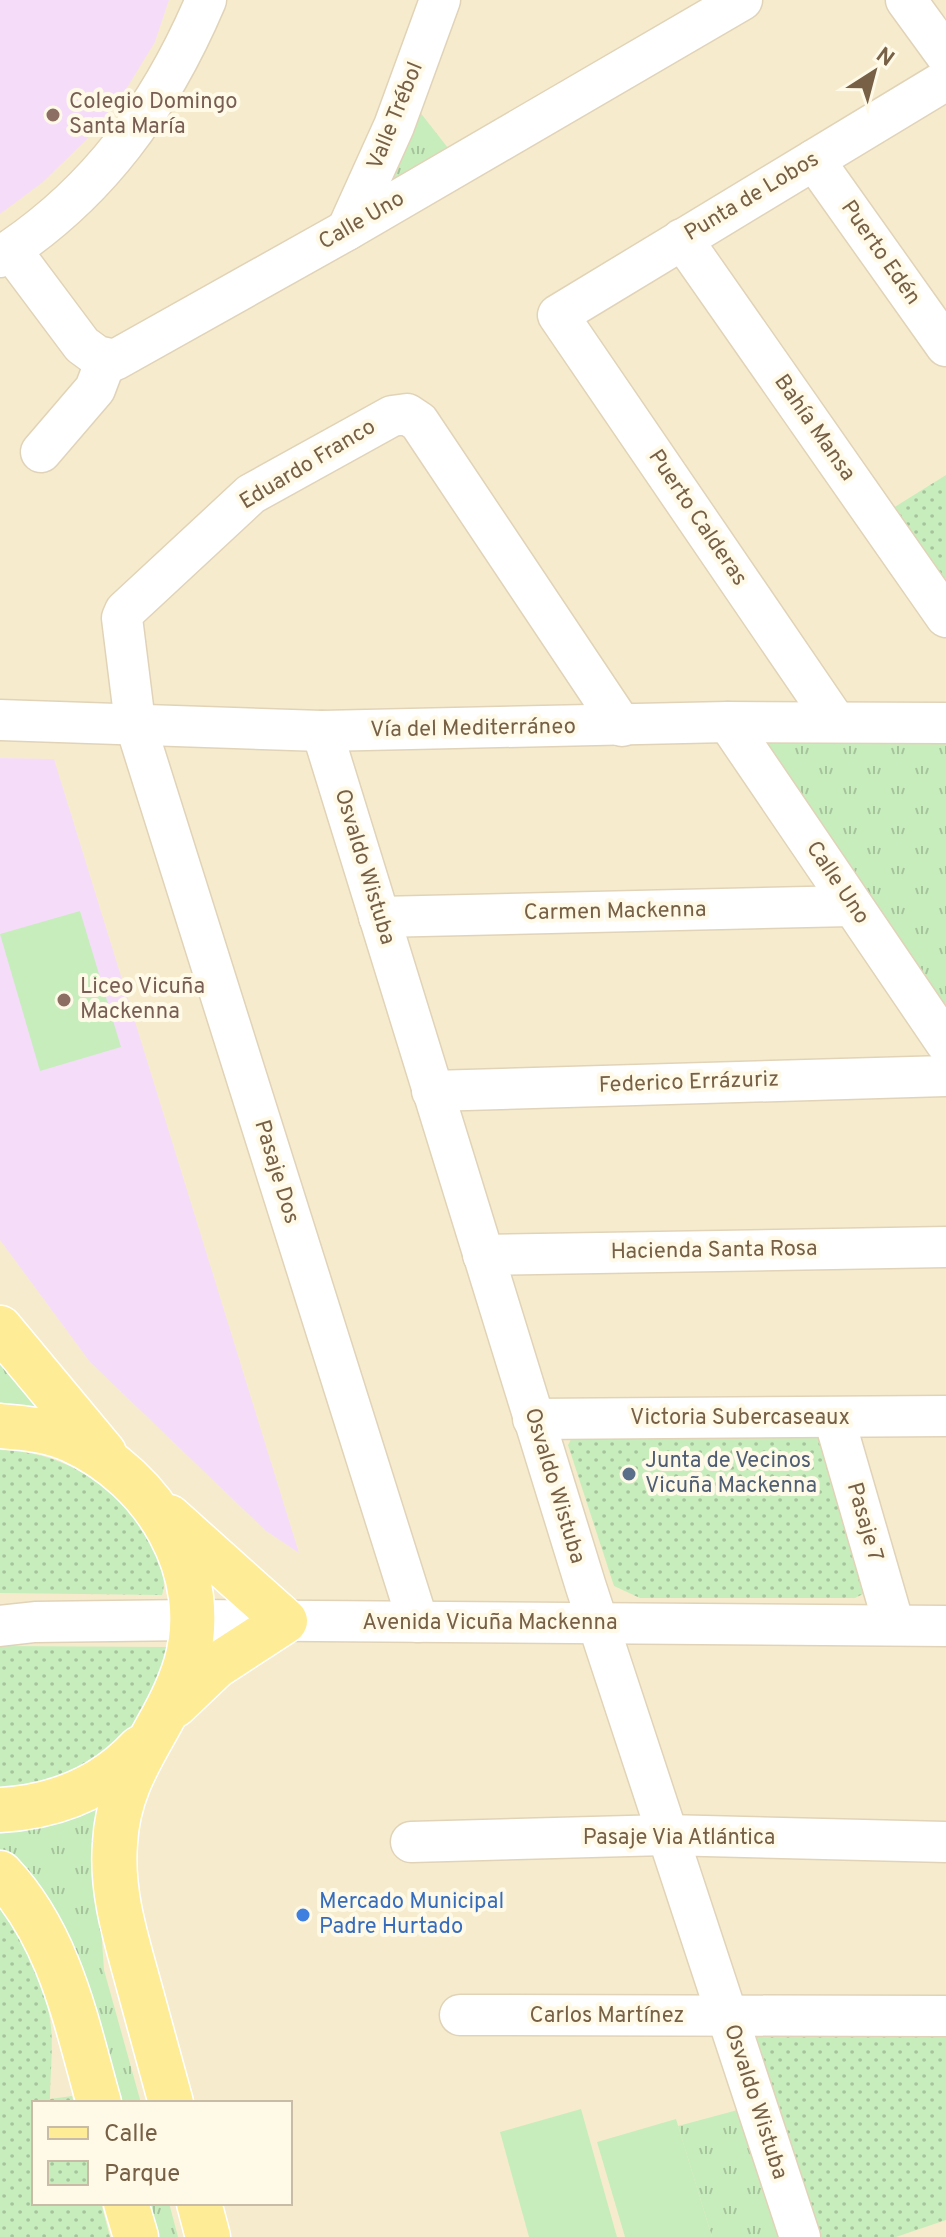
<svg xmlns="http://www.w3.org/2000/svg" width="946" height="2237" font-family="Overpass,sans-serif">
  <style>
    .residential { fill: #f6eccd; fill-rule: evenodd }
    .education { fill: #f5ddfa }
    .grass { fill: url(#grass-tufts) }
    .park { fill: url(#park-dots) }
    .garden { fill: #c7edbd }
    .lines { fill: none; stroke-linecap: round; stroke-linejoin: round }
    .minor-casing { stroke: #e1d3b8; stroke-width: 43 }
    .major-casing { stroke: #fff; stroke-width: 47 }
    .minor { stroke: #fff; stroke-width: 40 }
    .major { stroke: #ffec96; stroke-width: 44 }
    .education-dot { fill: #8d6e63; stroke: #fffae8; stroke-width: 3 }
    .service-dot { fill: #5c6f8a; stroke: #fffae8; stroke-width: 3 }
    .shop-dot { fill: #3f7fe0; stroke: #fffae8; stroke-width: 3 }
    .labels { text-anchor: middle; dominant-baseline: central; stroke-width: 8; stroke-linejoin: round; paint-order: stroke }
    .education-label { font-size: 22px; fill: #785e54; stroke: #fffae8; text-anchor: start }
    .street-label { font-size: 22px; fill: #776045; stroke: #fffae8 }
    .service-label { font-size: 22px; fill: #4e5e75; stroke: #fffae8; text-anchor: start }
    .shop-label { font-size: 22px; fill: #366cbe; stroke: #fffae8; text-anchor: start }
  </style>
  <defs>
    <pattern id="grass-tufts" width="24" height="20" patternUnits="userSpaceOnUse" patternTransform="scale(2)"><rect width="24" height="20" fill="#c7edbd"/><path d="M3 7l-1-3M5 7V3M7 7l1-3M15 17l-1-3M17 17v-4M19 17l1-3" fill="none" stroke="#a6c39b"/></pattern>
    <pattern id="park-dots" width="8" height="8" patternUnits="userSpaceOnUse" patternTransform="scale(2)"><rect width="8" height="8" fill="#c7edbd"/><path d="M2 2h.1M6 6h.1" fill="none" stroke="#a6c39b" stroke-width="1.8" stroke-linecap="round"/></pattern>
  </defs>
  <rect width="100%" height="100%" fill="#fef8e0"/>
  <path class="residential" d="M 0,0 L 946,0 L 946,2237 L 0,2237 ZM 34,2103 L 290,2103 L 290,2203 L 34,2203 Z"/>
  <g class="education">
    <path d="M 0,0 L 169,0 L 155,42 L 125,91 L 87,139 L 43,182 L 0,214 Z"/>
    <path d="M 0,758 L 54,759 L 299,1553 L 266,1531 L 90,1362 L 0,1240 Z"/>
  </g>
  <g class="grass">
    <path d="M 416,107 L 448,148 L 390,186 L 384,175 Z"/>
    <path d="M 764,740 L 946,740 L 946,1022 Z"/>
    <path d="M 0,1353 L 63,1422 L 0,1415 Z"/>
    <path d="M 107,1795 L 97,1868 L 104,1970 L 141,2103 L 121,2103 L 87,1990 L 23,1875 L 0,1851 L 0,1824 Z"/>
    <path d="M 745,2108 L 790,2237 L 712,2237 L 678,2126 Z"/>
    <path d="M 147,2203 L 169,2203 L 178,2237 L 156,2237 Z"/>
  </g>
  <g class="park">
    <path d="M 946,475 L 946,601 L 885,513 Z"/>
    <path d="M 575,1432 L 823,1433 L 865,1593 L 855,1598 L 640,1598 L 614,1586 L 568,1445 Z"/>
    <path d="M 0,1450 C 67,1451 123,1490 153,1548 C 161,1562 167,1580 162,1595 L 0,1593 Z"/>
    <path d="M 0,1646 L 168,1647 C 156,1705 118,1756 62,1778 C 43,1785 20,1787 0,1790 Z"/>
    <path d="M 0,1906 C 24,1940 43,1978 50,2019 C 54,2044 50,2074 50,2099 L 72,2096 L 74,2103 L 34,2103 L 34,2203 L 101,2203 L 110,2237 L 0,2237 Z"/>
    <path d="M 946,2023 L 946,2220 L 896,2237 L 819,2237 L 756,2054 L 756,2039 L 763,2029 Z"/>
  </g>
  <g class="garden">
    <path d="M 80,911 L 121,1047 L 40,1071 L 0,934 Z"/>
    <path d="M 581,2109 L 617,2237 L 529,2237 L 500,2132 Z"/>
    <path d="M 676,2119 L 712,2237 L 625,2237 L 597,2142 Z"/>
  </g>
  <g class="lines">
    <defs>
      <g id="minor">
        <path d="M 906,0 L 946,55"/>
        <path d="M 814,160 L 946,346"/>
        <path d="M 347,230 L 394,126 L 440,0"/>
        <path d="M 682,239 L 946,617"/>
        <path d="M 11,250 L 82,345 L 97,356 L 115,360 L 347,230 L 742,0"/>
        <path d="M 0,257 C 98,194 161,106 206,0"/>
        <path d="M 41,452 L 95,389 L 106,360"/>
        <path d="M 0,720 L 322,731 L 728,722 L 946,723"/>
        <path d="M 835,721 L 558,315 L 946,80"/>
        <path d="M 728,722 L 946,1043"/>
        <path d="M 322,731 L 586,1587 L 800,2237"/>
        <path d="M 379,917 L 852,906"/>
        <path d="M 432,1091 L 946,1076"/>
        <path d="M 483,1255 L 946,1247"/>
        <path d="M 834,1418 L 894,1625"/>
        <path d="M 533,1419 L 946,1416"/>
        <path d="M 418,1622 L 135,723 L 122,618 L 125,611 L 251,494 L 392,416 L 407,414 L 419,422 L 622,726"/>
        <path d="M 0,1626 L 35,1622 L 191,1620 L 946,1626"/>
        <path d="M 411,1842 L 666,1835 L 946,1842"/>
        <path d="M 460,2015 L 946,2016"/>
      </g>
      <g id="major">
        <path d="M 0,1328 L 104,1453"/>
        <path d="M 0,1426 C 24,1428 49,1430 71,1440 C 155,1478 212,1572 186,1664 C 166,1731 119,1768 115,1843 C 111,1893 126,1938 139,1986 C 150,2025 160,2064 171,2103"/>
        <path d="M 169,1517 L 285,1621 L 216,1666 L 175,1705"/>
        <path d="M 0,1810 C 54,1807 102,1789 140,1748"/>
        <path d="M 0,1873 C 60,1936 76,2022 99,2103"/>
        <path d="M 126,2203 L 136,2237"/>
        <path d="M 199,2203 L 208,2237"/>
      </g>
    </defs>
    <use href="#minor" class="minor-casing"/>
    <use href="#major" class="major-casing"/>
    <use href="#minor" class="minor"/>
    <use href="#major" class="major"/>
  </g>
  <g class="education-dot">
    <circle cx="53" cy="115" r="8"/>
    <circle cx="64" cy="1000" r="8"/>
  </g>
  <circle class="service-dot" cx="629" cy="1474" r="8"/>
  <circle class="shop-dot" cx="303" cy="1915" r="8"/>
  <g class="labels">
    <g class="education-label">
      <text x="69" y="102">Colegio Domingo<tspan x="69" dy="25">Santa María</tspan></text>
      <text x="80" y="987">Liceo Vicuña<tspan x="80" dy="25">Mackenna</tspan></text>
    </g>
    <g class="street-label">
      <text transform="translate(396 116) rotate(-68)">Valle Trébol</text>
      <text transform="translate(752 197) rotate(-31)">Punta de Lobos</text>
      <text transform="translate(362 221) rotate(-30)">Calle Uno</text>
      <text transform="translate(880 253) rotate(55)">Puerto Edén</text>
      <text transform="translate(814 428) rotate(55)">Bahía Mansa</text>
      <text transform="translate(308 465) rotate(-31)">Eduardo Franco</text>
      <text transform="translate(697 518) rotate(56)">Puerto Calderas</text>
      <text transform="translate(473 729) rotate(-1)">Vía del Mediterráneo</text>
      <text transform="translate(364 867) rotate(73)">Osvaldo Wistuba</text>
      <text transform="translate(837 883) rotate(56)">Calle Uno</text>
      <text transform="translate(615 912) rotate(-1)">Carmen Mackenna</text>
      <text transform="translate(689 1083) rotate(-2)">Federico Errázuriz</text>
      <text transform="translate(276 1172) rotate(73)">Pasaje Dos</text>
      <text transform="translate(714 1251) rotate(-1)">Hacienda Santa Rosa</text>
      <text x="740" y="1418">Victoria Subercaseaux</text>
      <text transform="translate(554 1486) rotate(73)">Osvaldo Wistuba</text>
      <text transform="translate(864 1522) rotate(74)">Pasaje 7</text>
      <text x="490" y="1623">Avenida Vicuña Mackenna</text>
      <text x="679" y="1838">Pasaje Via Atlántica</text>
      <text x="607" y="2016">Carlos Martínez</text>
      <text transform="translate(755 2102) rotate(72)">Osvaldo Wistuba</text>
    </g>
    <g class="service-label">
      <text x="645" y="1461">Junta de Vecinos<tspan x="645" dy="25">Vicuña Mackenna</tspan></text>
    </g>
    <g class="shop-label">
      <text x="319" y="1902">Mercado Municipal<tspan x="319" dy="25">Padre Hurtado</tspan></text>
    </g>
  </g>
  <rect x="32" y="2101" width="260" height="104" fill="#fffae8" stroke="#c9bca7" stroke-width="2"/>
  <rect x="48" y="2127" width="40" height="12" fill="#ffec96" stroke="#c9bca7" stroke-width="2"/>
  <text x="104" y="2141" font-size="24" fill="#776045">Calle</text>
  <rect x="48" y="2161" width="40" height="24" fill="url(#park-dots)" stroke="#c9bca7" stroke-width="2"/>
  <text x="104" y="2181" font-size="24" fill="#776045">Parque</text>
  <g transform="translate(874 72) rotate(36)" stroke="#fffae8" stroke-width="6" paint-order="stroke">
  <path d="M0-6L14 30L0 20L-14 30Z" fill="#776045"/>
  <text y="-12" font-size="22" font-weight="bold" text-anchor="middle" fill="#776045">N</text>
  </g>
</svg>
